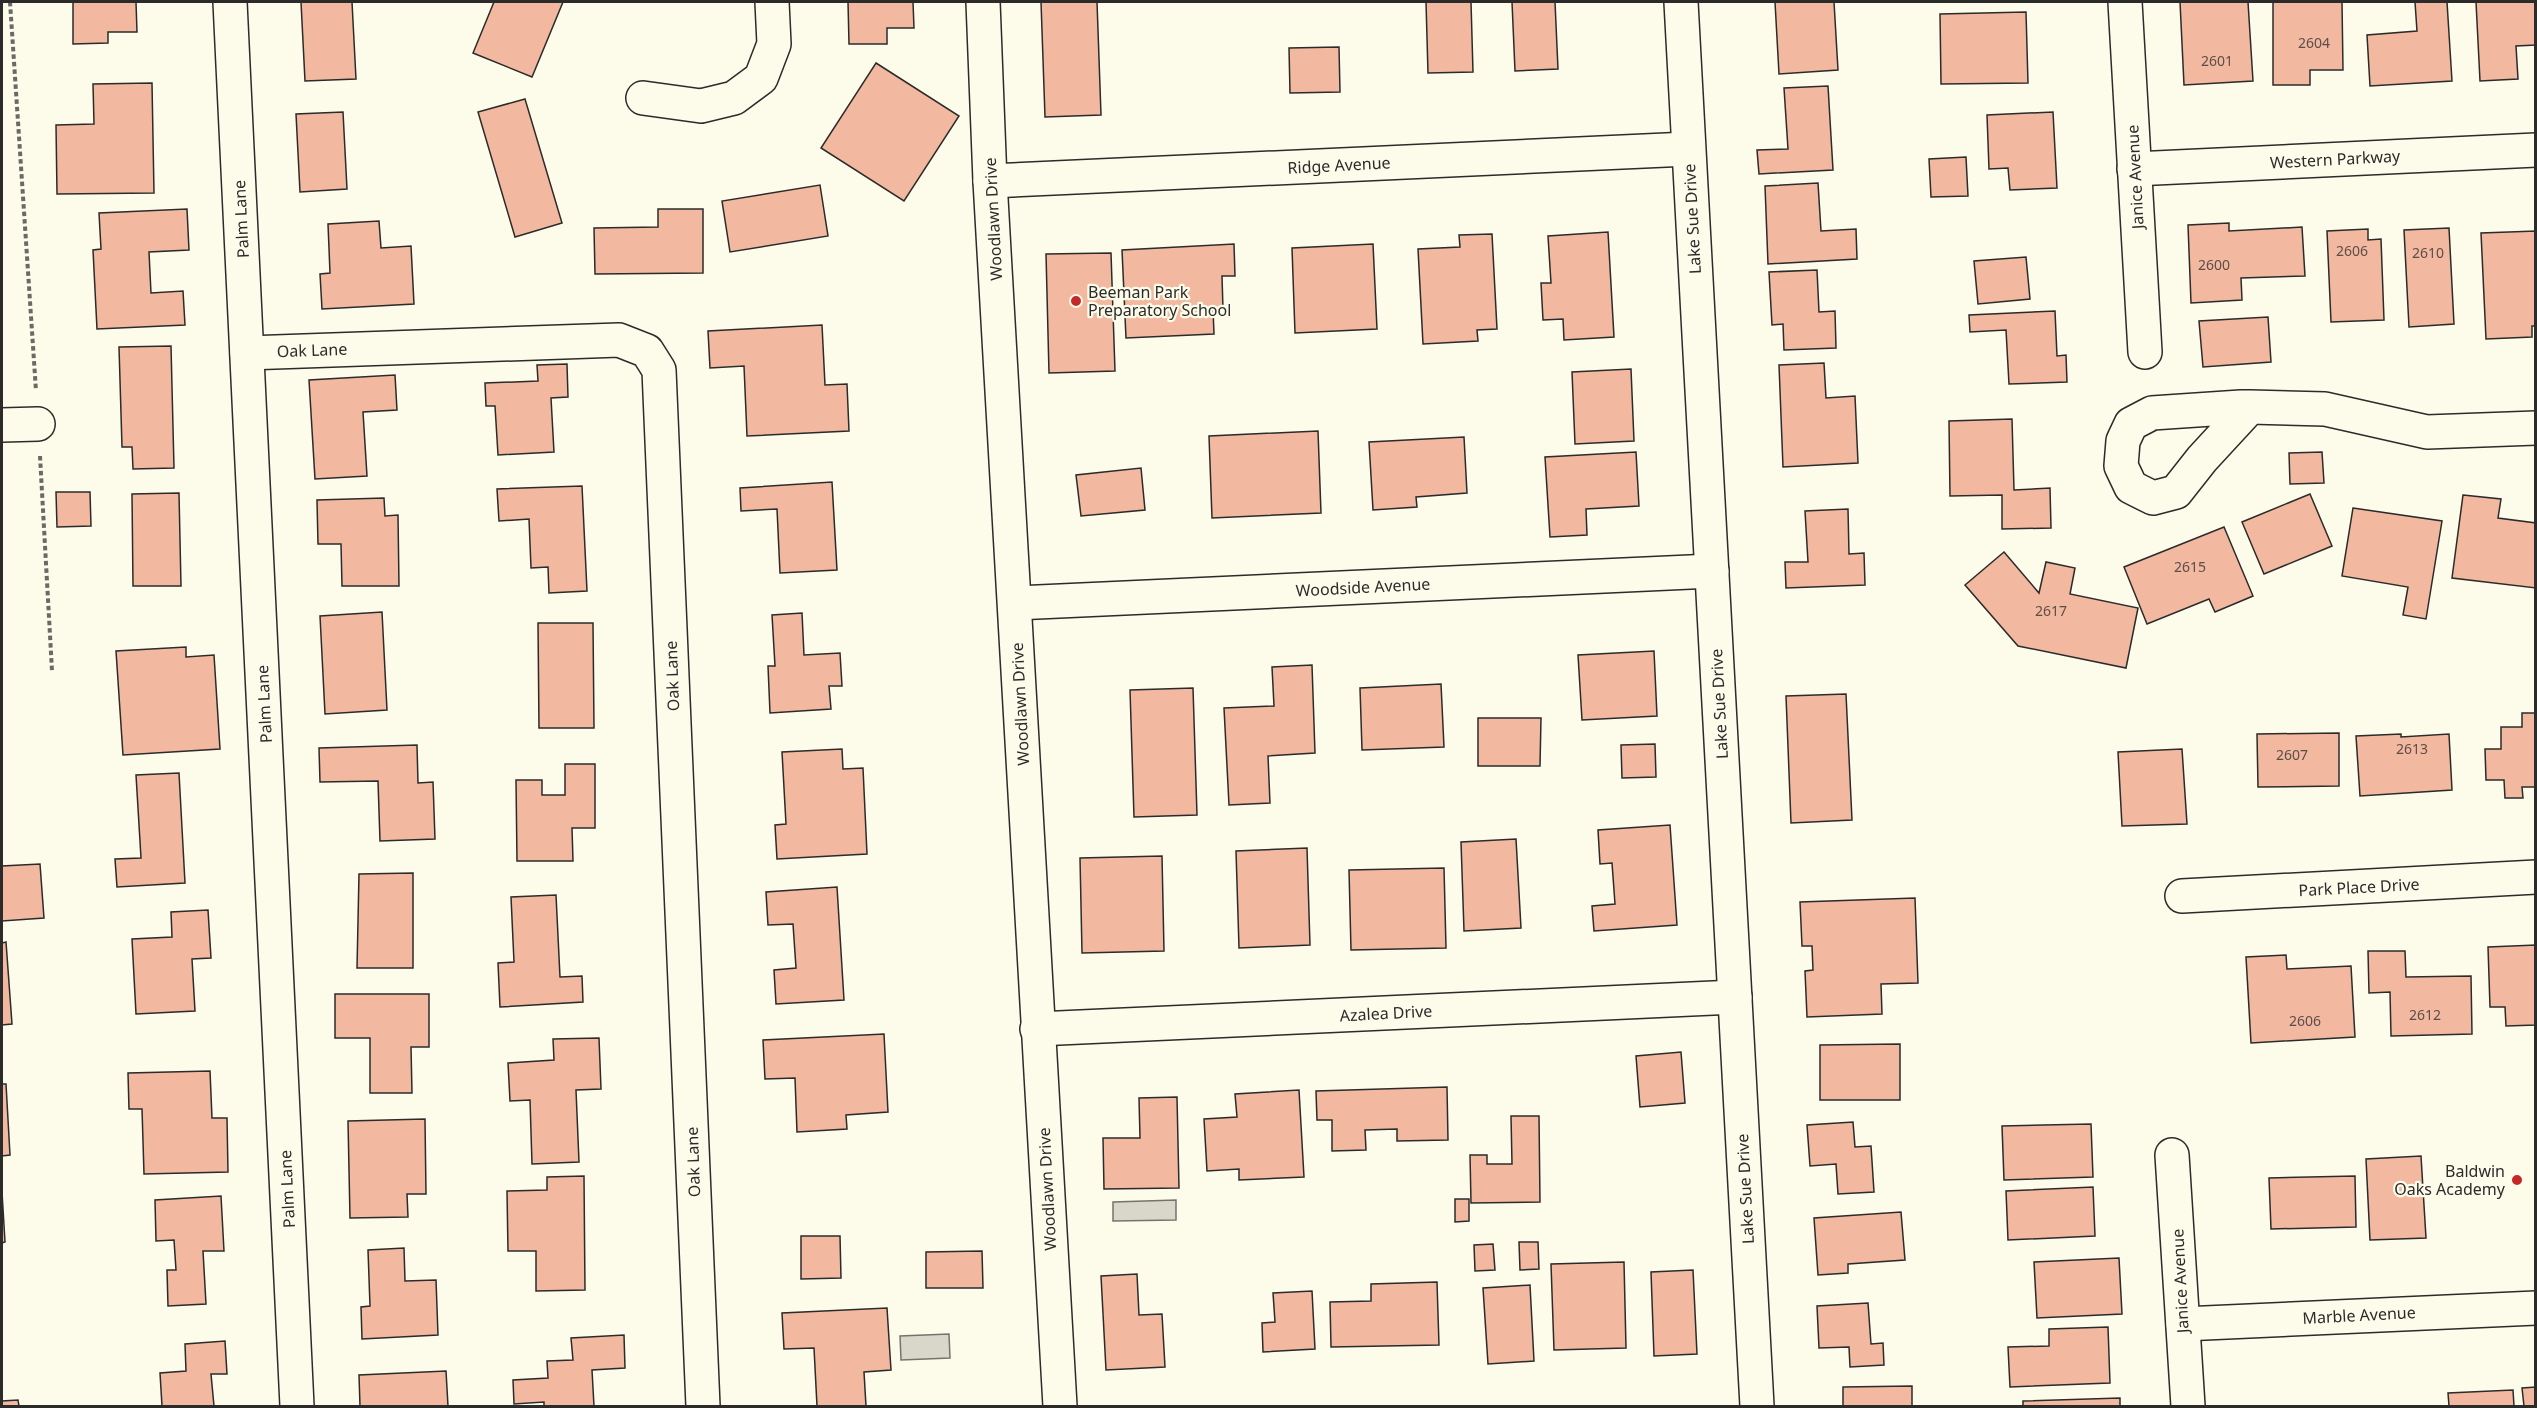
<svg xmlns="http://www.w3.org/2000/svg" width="2537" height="1408" font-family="'Noto Sans',sans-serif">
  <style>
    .water { fill: #d8d7c9; stroke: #74746e; stroke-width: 1.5 }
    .building { fill: #f2b8a0; stroke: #2b2b2b; stroke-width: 1.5 }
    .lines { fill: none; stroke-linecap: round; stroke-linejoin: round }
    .minor-casing { stroke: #2b2b2b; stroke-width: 36 }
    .path { stroke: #6a6964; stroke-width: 4; stroke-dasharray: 4.5 3; stroke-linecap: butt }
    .minor { stroke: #fdfbea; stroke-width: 33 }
    .poi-dot { fill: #c62828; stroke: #fdfbea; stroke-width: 2 }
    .labels { text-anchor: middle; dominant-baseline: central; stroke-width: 4.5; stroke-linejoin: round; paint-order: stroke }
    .number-label { font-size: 14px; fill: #5d4e48 }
    .street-label { font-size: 16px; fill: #2b2b2b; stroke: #fdfbea }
    .poi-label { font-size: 16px; fill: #2b2b2b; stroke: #fdfbea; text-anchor: start }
  </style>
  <rect width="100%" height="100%" fill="#fdfbea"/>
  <g class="water">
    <path d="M 1176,1200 L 1176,1220 L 1113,1221 L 1113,1202 Z"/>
    <path d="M 949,1334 L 950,1358 L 901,1360 L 900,1336 Z"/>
  </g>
  <g class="building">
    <path d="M 73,2 L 136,2 L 137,32 L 108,32 L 108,43 L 73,44 Z"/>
    <path d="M 301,2 L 352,2 L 356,79 L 305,81 Z"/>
    <path d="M 494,2 L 563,2 L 532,77 L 473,53 Z"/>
    <path d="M 848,2 L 913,2 L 914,28 L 887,28 L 887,44 L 849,44 Z"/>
    <path d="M 1041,2 L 1097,2 L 1101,115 L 1045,117 Z"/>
    <path d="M 1426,2 L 1471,2 L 1473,72 L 1428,73 Z"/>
    <path d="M 1512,2 L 1555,2 L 1558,69 L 1515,71 Z"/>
    <path d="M 1775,2 L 1834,2 L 1838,70 L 1779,74 Z"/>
    <path d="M 2180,2 L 2248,2 L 2253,81 L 2184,85 Z"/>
    <path d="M 2273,2 L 2342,2 L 2343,70 L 2310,70 L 2310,85 L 2273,85 Z"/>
    <path d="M 2415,2 L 2447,2 L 2452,81 L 2370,86 L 2367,35 L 2417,31 Z"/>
    <path d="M 2476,2 L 2536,2 L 2536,45 L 2516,46 L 2518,79 L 2480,81 Z"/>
    <path d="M 2026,12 L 2028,83 L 1941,84 L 1940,14 Z"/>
    <path d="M 1339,47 L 1340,92 L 1290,93 L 1289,48 Z"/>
    <path d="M 876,63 L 959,116 L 904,201 L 821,148 Z"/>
    <path d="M 152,83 L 154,193 L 57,194 L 56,125 L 94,124 L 93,84 Z"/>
    <path d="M 1828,86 L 1833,170 L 1759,174 L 1757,150 L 1788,149 L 1784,88 Z"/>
    <path d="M 525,99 L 562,223 L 515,237 L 478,112 Z"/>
    <path d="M 343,112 L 347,189 L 300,192 L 296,114 Z"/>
    <path d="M 2053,112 L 2057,188 L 2010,190 L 2008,168 L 1989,169 L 1987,115 Z"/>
    <path d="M 1966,157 L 1968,196 L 1931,197 L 1929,159 Z"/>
    <path d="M 1818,183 L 1821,231 L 1856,229 L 1857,259 L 1768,264 L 1765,186 Z"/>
    <path d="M 820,185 L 828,236 L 730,252 L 722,201 Z"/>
    <path d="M 187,209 L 189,250 L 149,252 L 151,293 L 183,291 L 185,325 L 97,329 L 93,250 L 101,249 L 99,213 Z"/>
    <path d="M 658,209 L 703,209 L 703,273 L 595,274 L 594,228 L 658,227 Z"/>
    <path d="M 379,221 L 381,248 L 411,246 L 414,304 L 322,309 L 320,274 L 330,273 L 328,224 Z"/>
    <path d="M 2229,223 L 2229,231 L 2302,227 L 2305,276 L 2241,278 L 2242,300 L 2191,303 L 2188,225 Z"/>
    <path d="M 2449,228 L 2454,324 L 2409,327 L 2404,230 Z"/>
    <path d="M 2368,229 L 2368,240 L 2381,239 L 2384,320 L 2331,322 L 2327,231 Z"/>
    <path d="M 2536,231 L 2536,326 L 2532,326 L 2532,337 L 2486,339 L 2481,233 Z"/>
    <path d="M 1608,232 L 1614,337 L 1564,340 L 1563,319 L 1543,320 L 1541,283 L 1551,283 L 1548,236 Z"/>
    <path d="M 1492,234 L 1497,329 L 1477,330 L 1478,341 L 1423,344 L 1418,249 L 1460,247 L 1459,235 Z"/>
    <path d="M 1234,244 L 1235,276 L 1222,276 L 1223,309 L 1213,309 L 1214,334 L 1126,338 L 1122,250 Z"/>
    <path d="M 1373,244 L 1377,329 L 1295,333 L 1292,248 Z"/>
    <path d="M 1111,253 L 1115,371 L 1049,373 L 1046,254 Z"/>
    <path d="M 2026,257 L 2030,299 L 1978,304 L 1974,261 Z"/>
    <path d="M 1817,270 L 1819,312 L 1835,311 L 1836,348 L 1784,350 L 1783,324 L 1772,325 L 1769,272 Z"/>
    <path d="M 2055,311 L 2057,356 L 2066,355 L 2067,382 L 2009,384 L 2006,330 L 1970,332 L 1969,315 Z"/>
    <path d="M 2268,317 L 2271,362 L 2203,367 L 2199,321 Z"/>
    <path d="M 822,325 L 825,385 L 847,384 L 849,431 L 747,436 L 744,366 L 710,368 L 708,331 Z"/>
    <path d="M 171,346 L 174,468 L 133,469 L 132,447 L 122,447 L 119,347 Z"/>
    <path d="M 1824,363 L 1826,398 L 1855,396 L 1858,463 L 1783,467 L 1779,365 Z"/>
    <path d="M 567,364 L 568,397 L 551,398 L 554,452 L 498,455 L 495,406 L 486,406 L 485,383 L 538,381 L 537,365 Z"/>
    <path d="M 1631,369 L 1634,441 L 1575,444 L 1572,372 Z"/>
    <path d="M 395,375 L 397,410 L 363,412 L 367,476 L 315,479 L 309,380 Z"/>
    <path d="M 2012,419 L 2014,490 L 2050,488 L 2051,528 L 2002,529 L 2002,495 L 1950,496 L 1949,421 Z"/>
    <path d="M 1318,431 L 1321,513 L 1212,518 L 1209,436 Z"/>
    <path d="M 1464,437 L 1467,493 L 1416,497 L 1417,507 L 1373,510 L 1369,442 Z"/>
    <path d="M 1636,452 L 1639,506 L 1586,509 L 1587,535 L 1550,537 L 1545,457 Z"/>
    <path d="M 2322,452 L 2324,483 L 2290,484 L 2289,453 Z"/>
    <path d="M 1141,468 L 1145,510 L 1081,516 L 1076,475 Z"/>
    <path d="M 832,482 L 837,570 L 780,573 L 777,509 L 741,511 L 740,488 Z"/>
    <path d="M 582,486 L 587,591 L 549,593 L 548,567 L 531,568 L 529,519 L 499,521 L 497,489 Z"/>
    <path d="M 56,492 L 90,492 L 91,526 L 57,527 Z"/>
    <path d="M 179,493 L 181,586 L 133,586 L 132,494 Z"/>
    <path d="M 2310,494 L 2332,546 L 2264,574 L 2242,522 Z"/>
    <path d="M 2463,495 L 2501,499 L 2498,518 L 2536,523 L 2536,588 L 2452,578 Z"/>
    <path d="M 384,498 L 385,516 L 398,515 L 399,586 L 342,586 L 341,544 L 318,544 L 317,500 Z"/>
    <path d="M 2353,508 L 2442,521 L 2426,619 L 2403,615 L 2408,587 L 2342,576 Z"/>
    <path d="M 1848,509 L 1849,554 L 1864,553 L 1865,585 L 1786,588 L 1785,562 L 1808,562 L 1805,511 Z"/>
    <path d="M 2224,527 L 2253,596 L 2215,612 L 2209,599 L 2147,624 L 2124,567 Z"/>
    <path d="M 2004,552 L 2039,593 L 2046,562 L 2075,568 L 2070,594 L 2138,608 L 2126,668 L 2018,646 L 1965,585 Z"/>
    <path d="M 382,612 L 387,710 L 325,714 L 320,616 Z"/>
    <path d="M 802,613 L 804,655 L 840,653 L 842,686 L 829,686 L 831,709 L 770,713 L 768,666 L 775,666 L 772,615 Z"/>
    <path d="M 538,623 L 593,623 L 594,728 L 539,728 Z"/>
    <path d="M 186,647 L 186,657 L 214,655 L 220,749 L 123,755 L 116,651 Z"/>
    <path d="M 1654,651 L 1657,716 L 1582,720 L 1578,655 Z"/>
    <path d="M 1312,665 L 1315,753 L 1268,756 L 1270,803 L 1229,805 L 1224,708 L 1274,706 L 1272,667 Z"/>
    <path d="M 1441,684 L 1444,747 L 1362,750 L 1360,688 Z"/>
    <path d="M 1193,688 L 1197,815 L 1134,817 L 1130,690 Z"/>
    <path d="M 1846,694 L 1852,820 L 1791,823 L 1786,696 Z"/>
    <path d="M 2522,713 L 2536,713 L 2536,787 L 2522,787 L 2523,798 L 2505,798 L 2504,780 L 2486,780 L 2485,749 L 2501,749 L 2501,727 L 2522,727 Z"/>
    <path d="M 1478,718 L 1541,718 L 1540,766 L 1478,766 Z"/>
    <path d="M 2339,733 L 2339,786 L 2258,787 L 2257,734 Z"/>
    <path d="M 2401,734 L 2401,737 L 2449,734 L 2452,790 L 2360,796 L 2356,736 Z"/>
    <path d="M 1655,744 L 1656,777 L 1622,778 L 1621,745 Z"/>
    <path d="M 417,745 L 418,783 L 433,782 L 435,839 L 380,841 L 378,781 L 320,782 L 319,748 Z"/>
    <path d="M 842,749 L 843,769 L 863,768 L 867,854 L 777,859 L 775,825 L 786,824 L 782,752 Z"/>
    <path d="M 2182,749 L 2187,824 L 2122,826 L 2118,752 Z"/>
    <path d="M 565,764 L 595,764 L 595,828 L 572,828 L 573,861 L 517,861 L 516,780 L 542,780 L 542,795 L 565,795 Z"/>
    <path d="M 179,773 L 185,883 L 117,887 L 115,859 L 141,858 L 136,775 Z"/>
    <path d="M 1670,825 L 1677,925 L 1594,931 L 1592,906 L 1615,904 L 1612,863 L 1600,864 L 1598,830 Z"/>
    <path d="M 1516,839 L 1521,928 L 1464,931 L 1461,842 Z"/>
    <path d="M 1307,848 L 1310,945 L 1239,948 L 1236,851 Z"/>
    <path d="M 1162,856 L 1164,951 L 1082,953 L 1080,858 Z"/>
    <path d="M 40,864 L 44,918 L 2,921 L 2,866 Z"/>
    <path d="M 1444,868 L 1446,948 L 1351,950 L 1349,870 Z"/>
    <path d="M 413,873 L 413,968 L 357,968 L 359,874 Z"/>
    <path d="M 837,887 L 844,1000 L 776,1004 L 774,970 L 796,968 L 793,924 L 768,925 L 766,892 Z"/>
    <path d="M 556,895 L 560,977 L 582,976 L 583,1002 L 500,1007 L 498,963 L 514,962 L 511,897 Z"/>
    <path d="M 1915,898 L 1918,983 L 1881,984 L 1882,1014 L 1807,1017 L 1805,971 L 1813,970 L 1812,946 L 1802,946 L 1800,902 Z"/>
    <path d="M 208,910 L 211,958 L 192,959 L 195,1011 L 136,1014 L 132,939 L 172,937 L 171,912 Z"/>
    <path d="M 6,942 L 12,1024 L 2,1025 L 2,943 Z"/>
    <path d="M 2536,945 L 2536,1025 L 2506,1026 L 2505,1007 L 2490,1007 L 2488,947 Z"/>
    <path d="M 2368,951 L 2405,951 L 2406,977 L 2471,976 L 2472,1034 L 2391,1036 L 2390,992 L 2369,993 Z"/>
    <path d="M 2286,955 L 2287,969 L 2351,966 L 2355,1037 L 2251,1043 L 2246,957 Z"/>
    <path d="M 335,994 L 429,994 L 429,1047 L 411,1047 L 412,1093 L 370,1093 L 370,1038 L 335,1038 Z"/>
    <path d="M 884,1034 L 888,1112 L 846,1115 L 847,1129 L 797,1132 L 795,1078 L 765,1079 L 763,1040 Z"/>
    <path d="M 599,1038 L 601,1089 L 576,1090 L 579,1162 L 532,1164 L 530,1100 L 510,1101 L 508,1063 L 554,1060 L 553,1039 Z"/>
    <path d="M 1900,1044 L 1900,1100 L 1820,1100 L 1820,1045 Z"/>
    <path d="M 1681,1052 L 1685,1103 L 1640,1107 L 1636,1056 Z"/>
    <path d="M 210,1071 L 212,1118 L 227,1118 L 228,1172 L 144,1174 L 142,1109 L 129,1109 L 128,1073 Z"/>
    <path d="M 2,1084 L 6,1084 L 10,1155 L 2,1156 Z"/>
    <path d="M 1447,1087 L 1448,1140 L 1397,1141 L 1397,1129 L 1365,1130 L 1366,1150 L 1332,1151 L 1332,1120 L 1317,1120 L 1316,1091 Z"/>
    <path d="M 1299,1090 L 1304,1177 L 1239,1180 L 1239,1169 L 1207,1171 L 1204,1119 L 1237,1117 L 1235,1094 Z"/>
    <path d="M 1177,1097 L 1179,1188 L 1104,1189 L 1103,1138 L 1140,1138 L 1139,1098 Z"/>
    <path d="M 1511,1116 L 1539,1116 L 1540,1202 L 1471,1203 L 1470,1155 L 1487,1155 L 1487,1164 L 1512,1164 Z"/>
    <path d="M 425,1119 L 426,1194 L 407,1194 L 408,1217 L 350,1218 L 348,1121 Z"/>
    <path d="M 1853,1122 L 1855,1147 L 1871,1146 L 1874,1192 L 1838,1194 L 1836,1164 L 1810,1166 L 1807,1125 Z"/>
    <path d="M 2091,1124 L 2093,1177 L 2004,1180 L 2002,1126 Z"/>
    <path d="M 2421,1156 L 2426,1238 L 2370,1240 L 2366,1159 Z"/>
    <path d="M 584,1176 L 585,1290 L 536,1291 L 536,1251 L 508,1251 L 507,1191 L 547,1190 L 547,1177 Z"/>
    <path d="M 2355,1176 L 2356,1227 L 2271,1229 L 2269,1178 Z"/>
    <path d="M 2093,1187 L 2095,1236 L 2008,1240 L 2006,1191 Z"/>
    <path d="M 2,1192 L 5,1242 L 2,1243 Z"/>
    <path d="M 221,1196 L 224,1251 L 203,1251 L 206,1304 L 168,1306 L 167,1270 L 176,1270 L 174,1240 L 156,1241 L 155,1200 Z"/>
    <path d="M 1455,1199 L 1469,1199 L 1469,1221 L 1455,1222 Z"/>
    <path d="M 1901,1212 L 1905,1260 L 1848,1264 L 1848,1273 L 1818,1275 L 1814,1218 Z"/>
    <path d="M 801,1236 L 840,1236 L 841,1278 L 801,1279 Z"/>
    <path d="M 1519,1242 L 1538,1242 L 1539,1269 L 1520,1270 Z"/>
    <path d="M 1493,1244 L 1495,1270 L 1475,1271 L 1474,1245 Z"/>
    <path d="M 404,1248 L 405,1281 L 436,1280 L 438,1335 L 362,1339 L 361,1307 L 370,1306 L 368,1250 Z"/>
    <path d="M 982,1251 L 983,1288 L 926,1288 L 926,1252 Z"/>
    <path d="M 2119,1258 L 2122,1314 L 2037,1318 L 2034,1262 Z"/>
    <path d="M 1624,1262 L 1626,1348 L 1554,1350 L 1551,1264 Z"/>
    <path d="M 1693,1270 L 1697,1354 L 1654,1356 L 1651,1272 Z"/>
    <path d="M 1137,1274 L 1139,1315 L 1162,1314 L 1165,1367 L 1106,1370 L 1101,1276 Z"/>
    <path d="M 1437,1282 L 1439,1345 L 1331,1347 L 1330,1302 L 1371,1301 L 1371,1284 Z"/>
    <path d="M 1530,1285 L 1534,1361 L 1488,1364 L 1483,1288 Z"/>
    <path d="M 1312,1291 L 1315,1349 L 1263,1352 L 1262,1323 L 1275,1322 L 1273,1293 Z"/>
    <path d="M 1868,1303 L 1871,1344 L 1883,1343 L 1884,1365 L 1850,1367 L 1849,1347 L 1819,1348 L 1817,1306 Z"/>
    <path d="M 887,1308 L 891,1370 L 864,1372 L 866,1406 L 817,1406 L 814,1348 L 784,1349 L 782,1313 Z"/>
    <path d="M 2108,1327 L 2110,1383 L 2010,1387 L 2008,1347 L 2049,1346 L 2049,1329 Z"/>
    <path d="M 624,1335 L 625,1368 L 592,1370 L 594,1406 L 544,1406 L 544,1402 L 514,1404 L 513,1380 L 548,1378 L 547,1361 L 573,1360 L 571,1338 Z"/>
    <path d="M 225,1341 L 227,1374 L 211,1374 L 214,1406 L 162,1406 L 160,1373 L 186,1371 L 185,1344 Z"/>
    <path d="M 446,1371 L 448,1406 L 360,1406 L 359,1375 Z"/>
    <path d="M 1912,1386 L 1912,1406 L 1843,1406 L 1843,1387 Z"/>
    <path d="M 2536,1387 L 2536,1406 L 2524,1406 L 2522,1388 Z"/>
    <path d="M 2513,1390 L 2514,1406 L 2449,1406 L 2448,1393 Z"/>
    <path d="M 2120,1398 L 2120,1406 L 2023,1406 L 2023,1401 Z"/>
    <path d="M 18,1400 L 19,1406 L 2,1406 L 2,1401 Z"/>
  </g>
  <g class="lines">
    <defs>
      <g id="minor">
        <path d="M 230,2 L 297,1406"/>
        <path d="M 983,2 L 990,181 L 1060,1406"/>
        <path d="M 1681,2 L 1757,1406"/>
        <path d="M 2125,2 L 2145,352"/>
        <path d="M 643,98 L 701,106 L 734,98 L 761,78 L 774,44 L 772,2"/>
        <path d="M 2134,169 L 2536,150"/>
        <path d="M 990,181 L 1688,149"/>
        <path d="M 247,353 L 619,340 L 647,351 L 659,370 L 703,1406"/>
        <path d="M 2250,407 L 2202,459 L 2176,492 L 2153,498 L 2131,487 L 2121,466 L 2123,441 L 2131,424 L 2152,413 L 2241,407 L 2250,407 L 2325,409 L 2427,432 L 2536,428"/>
        <path d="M 2,425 L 38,424"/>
        <path d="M 1015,603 L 1712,571"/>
        <path d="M 2182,896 L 2536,877"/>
        <path d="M 1037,1029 L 1735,997"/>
        <path d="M 2172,1155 L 2188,1406"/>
        <path d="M 2183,1324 L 2536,1308"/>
      </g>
    </defs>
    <use href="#minor" class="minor-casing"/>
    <g class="path">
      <path d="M 10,2 L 36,391"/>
      <path d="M 40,456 L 52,671"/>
    </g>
    <use href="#minor" class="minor"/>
  </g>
  <g class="poi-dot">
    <circle cx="1076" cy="301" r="6"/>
    <circle cx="2517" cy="1180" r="6"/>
  </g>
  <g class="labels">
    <g class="number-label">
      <text x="2314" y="42">2604</text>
      <text x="2217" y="60">2601</text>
      <text x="2352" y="250">2606</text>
      <text x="2428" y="252">2610</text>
      <text x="2214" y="264">2600</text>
      <text x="2190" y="566">2615</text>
      <text x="2051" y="610">2617</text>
      <text x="2412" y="748">2613</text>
      <text x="2292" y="754">2607</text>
      <text x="2425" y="1014">2612</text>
      <text x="2305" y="1020">2606</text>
    </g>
    <g class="street-label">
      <text transform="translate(2335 159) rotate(-3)">Western Parkway</text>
      <text transform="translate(1339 165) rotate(-3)">Ridge Avenue</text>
      <text transform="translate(2135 177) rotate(-93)">Janice Avenue</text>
      <text transform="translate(241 219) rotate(-93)">Palm Lane</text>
      <text transform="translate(993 219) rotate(-93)">Woodlawn Drive</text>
      <text transform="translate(1692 219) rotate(-93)">Lake Sue Drive</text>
      <text transform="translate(312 350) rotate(-2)">Oak Lane</text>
      <text transform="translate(1363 587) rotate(-3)">Woodside Avenue</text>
      <text transform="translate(672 676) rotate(-92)">Oak Lane</text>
      <text transform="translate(264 704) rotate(-93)">Palm Lane</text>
      <text transform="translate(1020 704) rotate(-93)">Woodlawn Drive</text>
      <text transform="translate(1719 704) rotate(-93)">Lake Sue Drive</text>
      <text transform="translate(2359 887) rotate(-3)">Park Place Drive</text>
      <text transform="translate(1386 1013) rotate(-3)">Azalea Drive</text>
      <text transform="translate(693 1162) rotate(-92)">Oak Lane</text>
      <text transform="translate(287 1189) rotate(-93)">Palm Lane</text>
      <text transform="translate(1047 1189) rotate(-93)">Woodlawn Drive</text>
      <text transform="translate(1745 1189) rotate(-93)">Lake Sue Drive</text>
      <text transform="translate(2180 1281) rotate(-93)">Janice Avenue</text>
      <text transform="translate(2359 1315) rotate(-3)">Marble Avenue</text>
    </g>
    <g class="poi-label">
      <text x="1088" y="292">Beeman Park<tspan x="1088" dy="18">Preparatory School</tspan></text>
      <text x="2505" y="1171" text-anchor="end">Baldwin<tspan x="2505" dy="18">Oaks Academy</tspan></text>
    </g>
  </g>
  <rect width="2537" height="1408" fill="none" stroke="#2b2b2b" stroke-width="6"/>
</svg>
